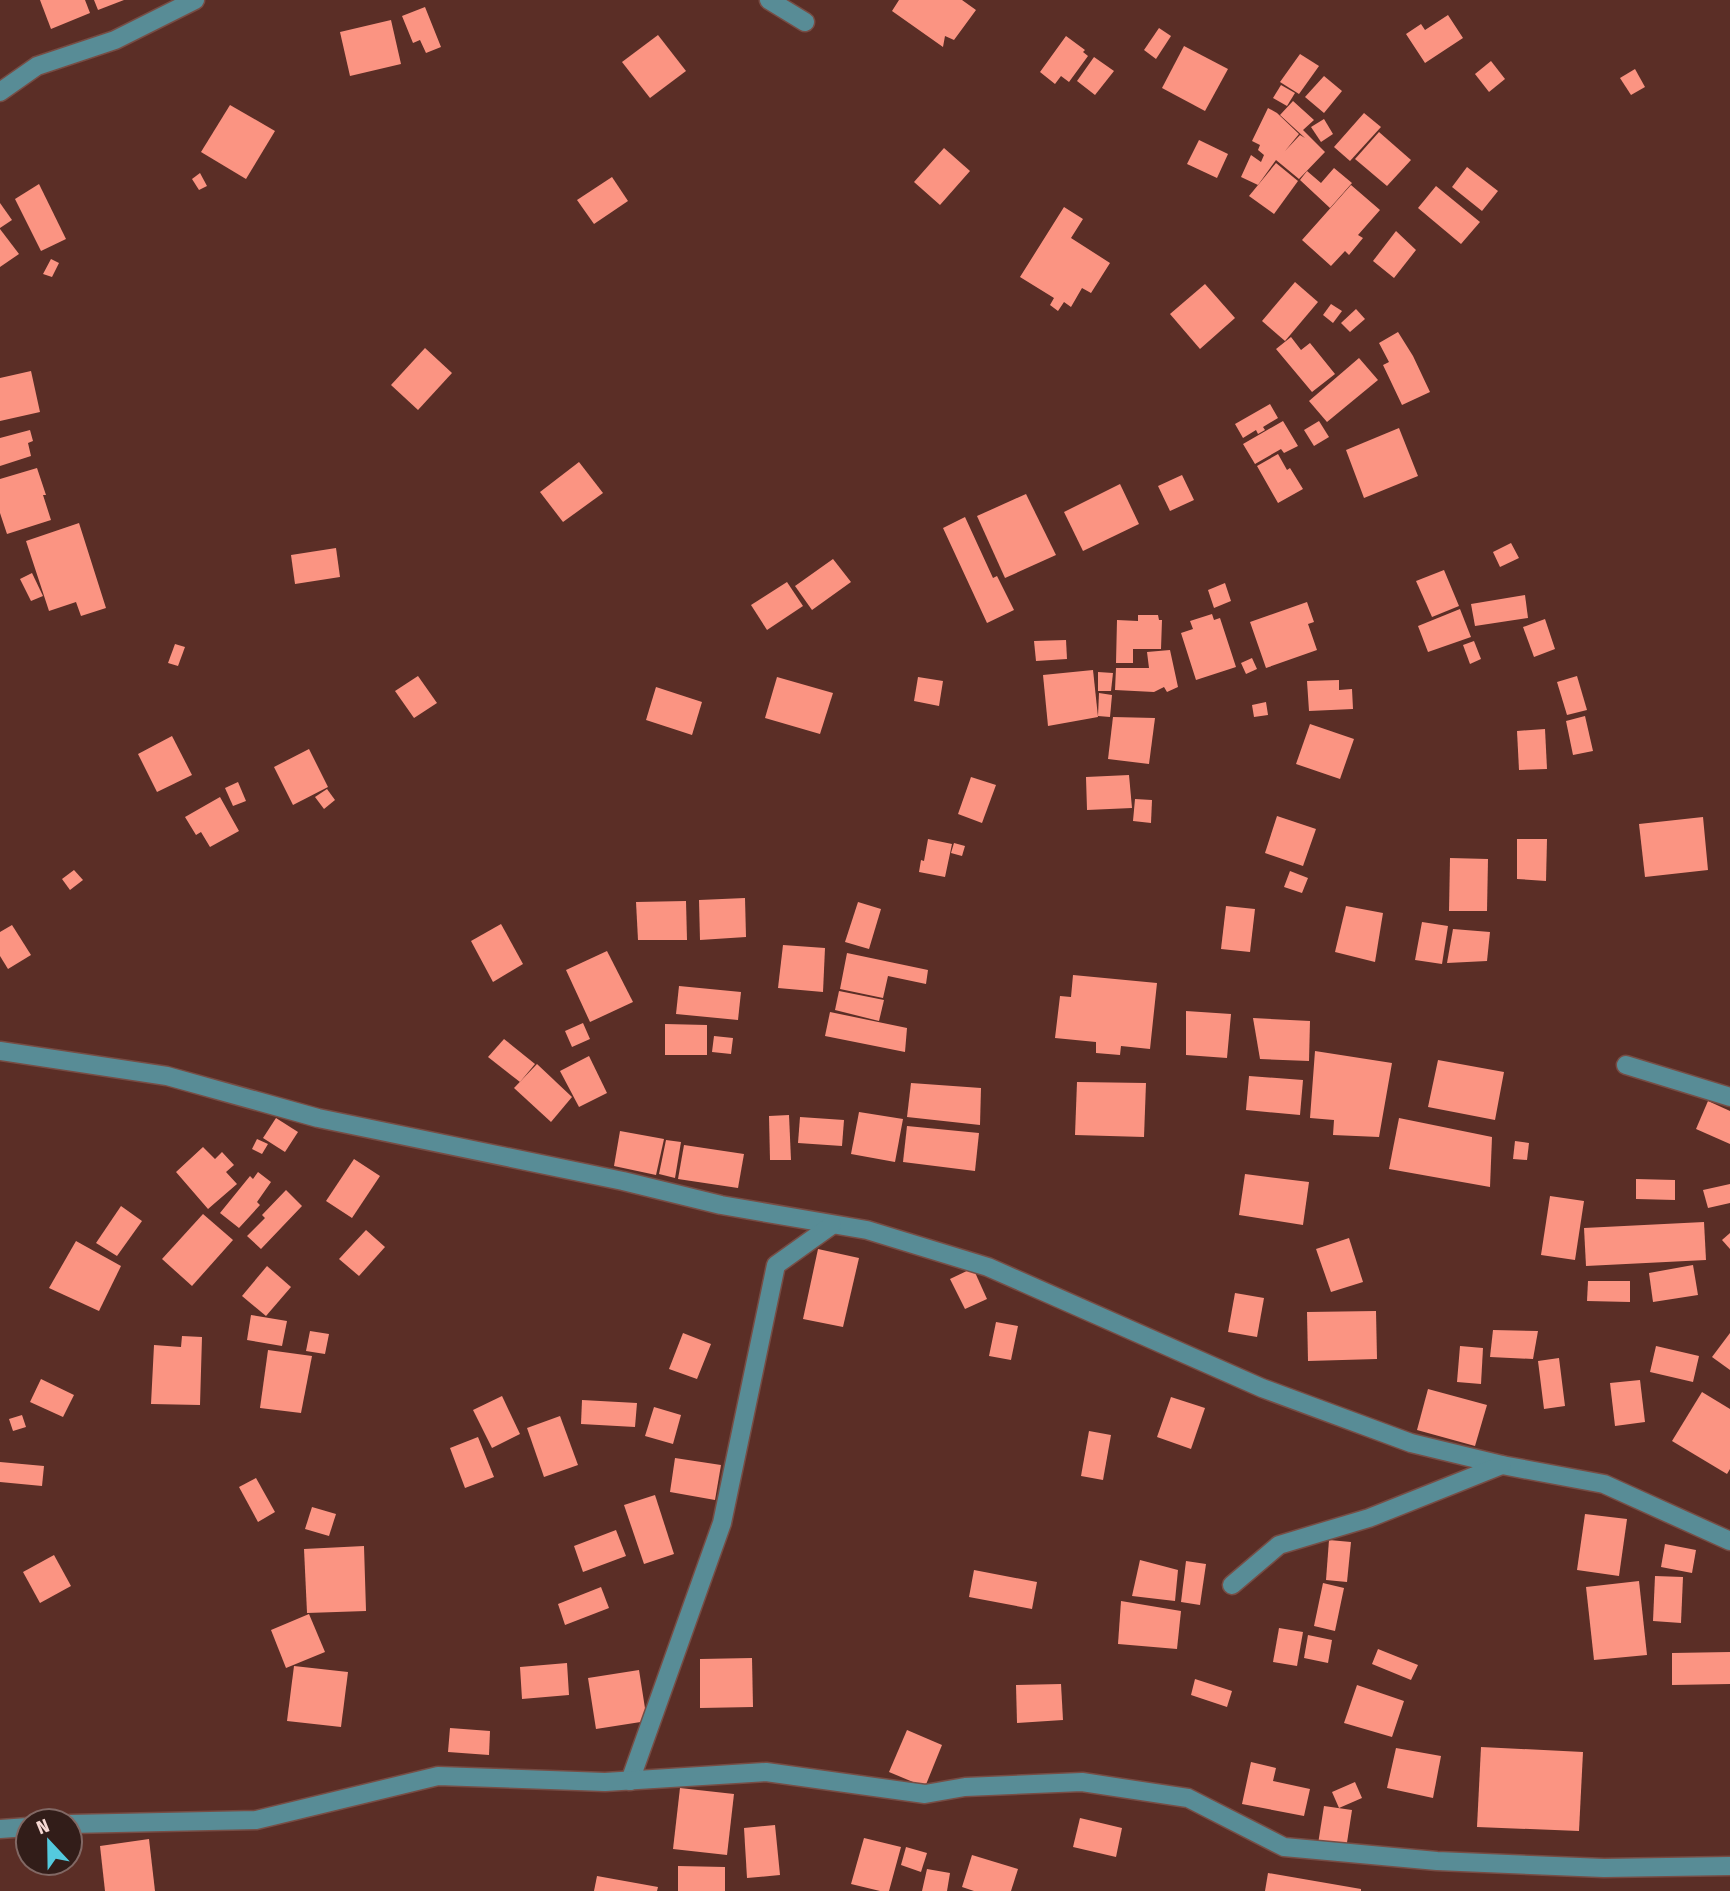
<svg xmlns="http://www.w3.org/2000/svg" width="1730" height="1891" font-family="'Fira Sans Condensed',sans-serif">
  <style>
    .building { fill: #fb9482 }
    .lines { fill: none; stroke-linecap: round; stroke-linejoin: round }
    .minor-casing { stroke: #774d45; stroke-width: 21 }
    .minor { stroke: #588c96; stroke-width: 18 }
  </style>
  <rect width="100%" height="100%" fill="#5b2e26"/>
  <g class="building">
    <path d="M 40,0 L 85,0 L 90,13 L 51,29 Z"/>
    <path d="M 94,0 L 124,0 L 98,10 Z"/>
    <path d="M 899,0 L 962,0 L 976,10 L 954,40 L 945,36 L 943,47 L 892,11 Z"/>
    <path d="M 425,7 L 441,47 L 426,53 L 420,40 L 413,43 L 402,16 Z"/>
    <path d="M 1448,15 L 1463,38 L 1425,63 L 1406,34 L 1421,24 L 1425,30 Z"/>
    <path d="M 391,20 L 401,64 L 350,76 L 340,32 Z"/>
    <path d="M 1159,28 L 1171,36 L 1156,59 L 1144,50 Z"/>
    <path d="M 658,35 L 686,71 L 650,98 L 622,62 Z"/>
    <path d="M 1066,36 L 1085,50 L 1083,52 L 1088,56 L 1069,82 L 1061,76 L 1055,84 L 1040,72 Z"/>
    <path d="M 1184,46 L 1228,69 L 1205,111 L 1162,88 Z"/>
    <path d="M 1300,54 L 1319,66 L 1299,94 L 1280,82 Z"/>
    <path d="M 1094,57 L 1114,71 L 1095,95 L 1077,81 Z"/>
    <path d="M 1491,61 L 1505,79 L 1489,92 L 1475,74 Z"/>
    <path d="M 1635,69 L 1645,87 L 1631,95 L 1620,78 Z"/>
    <path d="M 1324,76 L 1342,91 L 1324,113 L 1305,97 Z"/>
    <path d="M 1281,85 L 1295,93 L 1287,106 L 1273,98 Z"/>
    <path d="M 1293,101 L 1314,120 L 1303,130 L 1325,152 L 1299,179 L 1276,160 L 1258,185 L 1241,177 L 1251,155 L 1261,162 L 1264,155 L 1258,150 L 1260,145 L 1252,141 L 1268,108 L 1277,113 L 1299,134 L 1285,151 L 1300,135 L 1305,138 L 1280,115 Z"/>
    <path d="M 230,105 L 275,131 L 246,179 L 201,152 Z"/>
    <path d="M 1364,113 L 1381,127 L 1350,161 L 1334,147 Z"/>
    <path d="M 1324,119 L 1333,134 L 1321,142 L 1311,127 Z"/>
    <path d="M 1379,132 L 1411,160 L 1387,186 L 1355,159 Z"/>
    <path d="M 1199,140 L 1228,154 L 1217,178 L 1187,164 Z"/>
    <path d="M 944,148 L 970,171 L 940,205 L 914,182 Z"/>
    <path d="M 1276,163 L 1298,181 L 1274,214 L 1249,196 Z"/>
    <path d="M 1467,167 L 1498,191 L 1482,211 L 1452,187 Z"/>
    <path d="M 1334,168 L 1352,183 L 1330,208 L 1300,180 L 1307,171 L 1321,183 Z"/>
    <path d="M 200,173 L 207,186 L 199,190 L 192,179 Z"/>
    <path d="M 612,177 L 628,201 L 594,224 L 577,200 Z"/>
    <path d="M 39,184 L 66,239 L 41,251 L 15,199 Z"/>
    <path d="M 1351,185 L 1380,210 L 1358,235 L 1363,238 L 1349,255 L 1345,251 L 1331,266 L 1302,240 Z"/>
    <path d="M 1436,186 L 1480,222 L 1461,244 L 1418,208 Z"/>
    <path d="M 0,203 L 12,220 L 0,228 Z"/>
    <path d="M 1064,207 L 1083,219 L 1071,238 L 1110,263 L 1091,293 L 1082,288 L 1071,307 L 1064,302 L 1058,311 L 1050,305 L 1054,298 L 1020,277 Z"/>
    <path d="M 0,229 L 19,254 L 0,267 Z"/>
    <path d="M 1396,231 L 1416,250 L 1394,278 L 1373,261 Z"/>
    <path d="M 51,259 L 59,263 L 52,277 L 43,274 Z"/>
    <path d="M 1295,282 L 1318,302 L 1285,341 L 1262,321 Z"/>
    <path d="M 1205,284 L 1235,318 L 1200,349 L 1170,314 Z"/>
    <path d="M 1331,304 L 1342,311 L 1333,323 L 1323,315 Z"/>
    <path d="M 1356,309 L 1365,319 L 1350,332 L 1341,323 Z"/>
    <path d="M 1398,332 L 1413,356 L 1430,392 L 1402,405 L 1383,365 L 1389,362 L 1379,343 Z"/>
    <path d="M 1291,337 L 1301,350 L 1310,343 L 1335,374 L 1312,392 L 1276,349 Z"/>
    <path d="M 425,348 L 452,373 L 418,410 L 391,385 Z"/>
    <path d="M 1359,358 L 1378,380 L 1327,422 L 1309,401 Z"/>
    <path d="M 31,371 L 40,412 L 0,421 L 0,378 Z"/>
    <path d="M 1270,404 L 1278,418 L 1263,427 L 1265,430 L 1258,434 L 1256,430 L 1243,438 L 1235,424 Z"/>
    <path d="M 1283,421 L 1298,446 L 1284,453 L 1281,449 L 1255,464 L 1243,444 Z"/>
    <path d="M 1319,421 L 1329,437 L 1314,446 L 1304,430 Z"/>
    <path d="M 1399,428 L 1418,476 L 1364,498 L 1346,450 Z"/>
    <path d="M 30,430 L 33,441 L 28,443 L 31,456 L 0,466 L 0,438 Z"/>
    <path d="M 1278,454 L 1287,470 L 1290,468 L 1303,489 L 1278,503 L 1257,466 Z"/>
    <path d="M 579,462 L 603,493 L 563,522 L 540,492 Z"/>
    <path d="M 37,468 L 46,495 L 43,495 L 51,520 L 7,534 L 0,513 L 0,479 Z"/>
    <path d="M 1182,475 L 1194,500 L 1170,511 L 1158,486 Z"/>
    <path d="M 1120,484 L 1139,524 L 1083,551 L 1064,512 Z"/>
    <path d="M 1026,494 L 1056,555 L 1005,578 L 977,516 Z"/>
    <path d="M 965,517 L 993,578 L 997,576 L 1014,610 L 987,623 L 943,528 Z"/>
    <path d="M 79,523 L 106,608 L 81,616 L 76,602 L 49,611 L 26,541 Z"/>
    <path d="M 1511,543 L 1519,558 L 1500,567 L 1493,552 Z"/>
    <path d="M 336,548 L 340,577 L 295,584 L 291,555 Z"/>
    <path d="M 833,559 L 851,582 L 812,610 L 795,586 Z"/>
    <path d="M 1444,570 L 1459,606 L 1432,617 L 1416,581 Z"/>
    <path d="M 32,573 L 43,596 L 31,601 L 20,579 Z"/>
    <path d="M 787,582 L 803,606 L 767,630 L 751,605 Z"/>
    <path d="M 1225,583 L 1231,601 L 1214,608 L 1208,590 Z"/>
    <path d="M 1525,595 L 1528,618 L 1475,626 L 1471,604 Z"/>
    <path d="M 1307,602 L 1314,622 L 1308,624 L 1317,650 L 1266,668 L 1250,622 Z"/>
    <path d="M 1460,609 L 1471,637 L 1428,652 L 1418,626 Z"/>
    <path d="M 1212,614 L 1214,620 L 1220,618 L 1236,667 L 1196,680 L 1181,633 L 1193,629 L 1190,621 Z"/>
    <path d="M 1138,615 L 1158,615 L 1159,620 L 1162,620 L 1161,649 L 1133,649 L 1133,663 L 1116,663 L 1117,620 L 1138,621 Z"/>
    <path d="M 1545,619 L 1555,649 L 1534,657 L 1523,627 Z"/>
    <path d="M 1066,640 L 1067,659 L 1036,661 L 1034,641 Z"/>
    <path d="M 1474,641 L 1481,659 L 1470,664 L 1463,645 Z"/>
    <path d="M 175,644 L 185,647 L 178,666 L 168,663 Z"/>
    <path d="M 1170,650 L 1178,687 L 1167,692 L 1164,687 L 1154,692 L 1115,690 L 1116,668 L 1149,668 L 1147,652 Z"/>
    <path d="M 1252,658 L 1257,669 L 1246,674 L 1241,663 Z"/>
    <path d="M 1093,670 L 1098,717 L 1048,726 L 1043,675 Z"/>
    <path d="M 1098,672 L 1113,673 L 1111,691 L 1098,691 Z"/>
    <path d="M 418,676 L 437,703 L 414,718 L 395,691 Z"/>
    <path d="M 1577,676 L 1587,710 L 1567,715 L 1557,682 Z"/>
    <path d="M 777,677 L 833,693 L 820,734 L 765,718 Z"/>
    <path d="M 918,677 L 943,681 L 939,706 L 914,701 Z"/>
    <path d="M 1339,680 L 1339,690 L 1352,689 L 1353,709 L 1309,711 L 1307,681 Z"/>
    <path d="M 656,687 L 702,702 L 692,735 L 646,720 Z"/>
    <path d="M 1099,693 L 1112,695 L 1110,717 L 1098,716 Z"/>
    <path d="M 1266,702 L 1268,715 L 1254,717 L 1252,705 Z"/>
    <path d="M 1585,716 L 1593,751 L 1573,755 L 1566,721 Z"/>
    <path d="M 1113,717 L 1155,718 L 1149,764 L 1108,759 Z"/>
    <path d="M 1310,724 L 1354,739 L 1340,779 L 1296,764 Z"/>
    <path d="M 1545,729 L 1547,769 L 1519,770 L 1517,731 Z"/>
    <path d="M 172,736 L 192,775 L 157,792 L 138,754 Z"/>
    <path d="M 309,749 L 328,787 L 293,805 L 274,767 Z"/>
    <path d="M 1129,775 L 1132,808 L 1087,810 L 1086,777 Z"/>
    <path d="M 971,777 L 996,785 L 982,823 L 958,814 Z"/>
    <path d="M 238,782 L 246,801 L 233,806 L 225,788 Z"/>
    <path d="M 327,789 L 335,800 L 324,809 L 315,797 Z"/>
    <path d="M 220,797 L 239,831 L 210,847 L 201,832 L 196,835 L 185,817 Z"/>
    <path d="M 1135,799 L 1152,800 L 1151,823 L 1133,821 Z"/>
    <path d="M 1277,816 L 1316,829 L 1303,866 L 1265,853 Z"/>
    <path d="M 1703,817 L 1708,870 L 1645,877 L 1639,824 Z"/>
    <path d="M 928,839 L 952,844 L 945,877 L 919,872 L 921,860 L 924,861 Z"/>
    <path d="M 1517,839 L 1547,839 L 1546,881 L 1517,879 Z"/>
    <path d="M 954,843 L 965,846 L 962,856 L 951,853 Z"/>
    <path d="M 1450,858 L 1488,859 L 1487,911 L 1449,911 Z"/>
    <path d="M 74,870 L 83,880 L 70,890 L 62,879 Z"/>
    <path d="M 1290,871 L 1308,878 L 1302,893 L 1284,887 Z"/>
    <path d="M 745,898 L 746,937 L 700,940 L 699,900 Z"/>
    <path d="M 686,901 L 687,940 L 638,940 L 636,902 Z"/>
    <path d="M 858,902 L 881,909 L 869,949 L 845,942 Z"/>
    <path d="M 1226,906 L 1255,909 L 1250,952 L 1221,949 Z"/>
    <path d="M 1346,906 L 1383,913 L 1375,962 L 1335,952 Z"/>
    <path d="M 1422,922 L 1448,926 L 1442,964 L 1415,960 Z"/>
    <path d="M 501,924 L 523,964 L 493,982 L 471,941 Z"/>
    <path d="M 12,925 L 31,955 L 8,969 L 0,956 L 0,932 Z"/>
    <path d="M 1453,929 L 1490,932 L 1487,961 L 1447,963 Z"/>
    <path d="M 783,945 L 825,948 L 823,992 L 778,988 Z"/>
    <path d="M 607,951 L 633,1002 L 590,1022 L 566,970 Z"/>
    <path d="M 847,953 L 928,970 L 926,984 L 888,976 L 883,998 L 840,989 Z"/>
    <path d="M 1073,975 L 1157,983 L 1150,1049 L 1121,1046 L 1120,1055 L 1096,1053 L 1096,1042 L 1055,1038 L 1060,996 L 1071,997 Z"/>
    <path d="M 679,986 L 741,992 L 738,1020 L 676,1014 Z"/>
    <path d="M 839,991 L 884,1000 L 879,1021 L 835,1010 Z"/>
    <path d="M 1186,1011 L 1231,1014 L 1227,1058 L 1186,1055 Z"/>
    <path d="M 830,1012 L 907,1028 L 905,1052 L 825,1036 Z"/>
    <path d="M 1253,1018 L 1310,1021 L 1309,1061 L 1260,1059 Z"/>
    <path d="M 583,1023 L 590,1039 L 572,1047 L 565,1031 Z"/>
    <path d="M 665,1024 L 707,1025 L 707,1055 L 665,1055 Z"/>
    <path d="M 714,1036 L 733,1038 L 731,1054 L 712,1052 Z"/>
    <path d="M 504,1039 L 535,1064 L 520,1082 L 488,1057 Z"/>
    <path d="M 1315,1051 L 1392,1063 L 1379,1137 L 1333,1135 L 1334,1120 L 1310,1118 Z"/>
    <path d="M 589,1056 L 607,1093 L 579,1107 L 560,1071 Z"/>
    <path d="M 1438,1060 L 1504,1072 L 1495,1120 L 1428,1107 Z"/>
    <path d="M 537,1064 L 572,1097 L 551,1122 L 514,1088 Z"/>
    <path d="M 1249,1076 L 1303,1080 L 1300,1115 L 1246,1110 Z"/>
    <path d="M 1077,1082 L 1146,1083 L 1144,1137 L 1075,1135 Z"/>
    <path d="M 911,1083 L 981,1088 L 980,1125 L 907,1117 Z"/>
    <path d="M 1708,1101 L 1730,1111 L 1730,1144 L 1696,1129 Z"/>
    <path d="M 859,1112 L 903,1119 L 895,1162 L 851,1154 Z"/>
    <path d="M 789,1115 L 791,1160 L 770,1160 L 769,1116 Z"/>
    <path d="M 800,1117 L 844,1120 L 842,1146 L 798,1143 Z"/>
    <path d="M 276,1118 L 298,1132 L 285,1152 L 263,1138 Z"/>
    <path d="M 1399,1118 L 1492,1137 L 1490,1187 L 1389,1169 Z"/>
    <path d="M 907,1126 L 979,1133 L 975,1171 L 903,1162 Z"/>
    <path d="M 620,1131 L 664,1139 L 656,1175 L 614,1166 Z"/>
    <path d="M 257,1139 L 268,1144 L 262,1154 L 252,1149 Z"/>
    <path d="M 666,1140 L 681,1142 L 675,1178 L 659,1174 Z"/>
    <path d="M 1515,1141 L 1529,1143 L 1527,1160 L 1513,1159 Z"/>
    <path d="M 684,1145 L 744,1154 L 738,1188 L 678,1179 Z"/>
    <path d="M 203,1147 L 215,1159 L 222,1152 L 234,1165 L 226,1172 L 237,1184 L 208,1209 L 176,1172 Z"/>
    <path d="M 354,1159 L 380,1176 L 352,1218 L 326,1201 Z"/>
    <path d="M 258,1172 L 271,1182 L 257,1202 L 260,1205 L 239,1228 L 220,1213 L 250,1176 L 253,1179 Z"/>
    <path d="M 1245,1174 L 1309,1182 L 1303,1225 L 1239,1215 Z"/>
    <path d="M 1636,1179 L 1675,1180 L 1675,1200 L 1636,1199 Z"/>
    <path d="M 1730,1184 L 1730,1203 L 1708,1208 L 1703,1190 Z"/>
    <path d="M 286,1190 L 302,1206 L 261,1249 L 247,1236 L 265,1218 L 262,1215 Z"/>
    <path d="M 1550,1196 L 1584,1201 L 1575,1260 L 1541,1255 Z"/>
    <path d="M 121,1206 L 142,1221 L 117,1256 L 96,1243 Z"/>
    <path d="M 203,1214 L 233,1240 L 192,1286 L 162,1259 Z"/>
    <path d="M 1704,1222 L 1706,1260 L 1586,1266 L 1584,1228 Z"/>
    <path d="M 366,1230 L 385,1247 L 359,1276 L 339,1259 Z"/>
    <path d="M 1730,1233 L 1730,1249 L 1722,1240 Z"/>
    <path d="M 1349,1238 L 1363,1282 L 1331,1292 L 1316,1249 Z"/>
    <path d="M 76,1241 L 121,1266 L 99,1311 L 49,1288 Z"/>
    <path d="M 818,1249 L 859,1258 L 843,1327 L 803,1319 Z"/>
    <path d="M 1693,1265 L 1698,1295 L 1653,1302 L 1649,1273 Z"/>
    <path d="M 267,1266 L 291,1287 L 266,1316 L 242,1296 Z"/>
    <path d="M 973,1268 L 987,1299 L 965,1309 L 950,1279 Z"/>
    <path d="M 1588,1281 L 1630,1281 L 1630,1302 L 1587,1301 Z"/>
    <path d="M 1235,1293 L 1264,1298 L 1257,1337 L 1228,1332 Z"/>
    <path d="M 1376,1311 L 1377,1359 L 1308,1361 L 1307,1312 Z"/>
    <path d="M 251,1315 L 287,1321 L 282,1346 L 247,1340 Z"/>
    <path d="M 996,1322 L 1018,1326 L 1011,1360 L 989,1356 Z"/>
    <path d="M 1493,1330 L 1538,1331 L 1533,1359 L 1490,1357 Z"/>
    <path d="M 310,1331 L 329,1334 L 325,1354 L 306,1351 Z"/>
    <path d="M 683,1333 L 711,1344 L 697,1379 L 669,1369 Z"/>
    <path d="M 1730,1333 L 1730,1370 L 1712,1357 Z"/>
    <path d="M 182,1336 L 202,1337 L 200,1405 L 151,1404 L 154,1345 L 181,1347 Z"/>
    <path d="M 1460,1346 L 1483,1348 L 1481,1384 L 1457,1382 Z"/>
    <path d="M 1656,1346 L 1699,1356 L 1693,1382 L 1650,1372 Z"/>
    <path d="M 268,1350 L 312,1356 L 301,1413 L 260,1408 Z"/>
    <path d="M 1559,1358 L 1565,1406 L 1544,1409 L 1538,1361 Z"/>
    <path d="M 41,1379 L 74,1395 L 63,1417 L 30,1402 Z"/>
    <path d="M 1640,1380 L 1645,1422 L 1615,1426 L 1610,1383 Z"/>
    <path d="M 1428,1389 L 1487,1405 L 1475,1446 L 1417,1430 Z"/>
    <path d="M 1702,1392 L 1730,1409 L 1730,1469 L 1727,1474 L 1672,1441 Z"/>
    <path d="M 502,1396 L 520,1434 L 492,1448 L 473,1410 Z"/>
    <path d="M 1171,1397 L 1205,1408 L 1191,1449 L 1157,1437 Z"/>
    <path d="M 582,1400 L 637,1403 L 635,1427 L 581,1424 Z"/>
    <path d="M 654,1407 L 681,1415 L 673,1444 L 645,1436 Z"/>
    <path d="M 22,1415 L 26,1427 L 13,1431 L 9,1419 Z"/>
    <path d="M 560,1416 L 578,1465 L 544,1477 L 527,1428 Z"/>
    <path d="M 1089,1431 L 1111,1435 L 1103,1480 L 1081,1476 Z"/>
    <path d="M 478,1437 L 494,1477 L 465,1488 L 450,1448 Z"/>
    <path d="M 675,1458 L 721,1465 L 715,1500 L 670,1492 Z"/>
    <path d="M 0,1462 L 44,1466 L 42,1486 L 0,1482 Z"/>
    <path d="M 256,1478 L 275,1512 L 258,1522 L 239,1487 Z"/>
    <path d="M 655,1495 L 674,1554 L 644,1564 L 624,1505 Z"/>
    <path d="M 312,1507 L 336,1514 L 329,1536 L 305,1529 Z"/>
    <path d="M 1585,1514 L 1627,1519 L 1619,1576 L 1577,1570 Z"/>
    <path d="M 616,1530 L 626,1556 L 583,1572 L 574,1546 Z"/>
    <path d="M 1329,1540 L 1351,1542 L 1347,1582 L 1326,1580 Z"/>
    <path d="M 1665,1544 L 1696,1550 L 1692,1573 L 1661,1567 Z"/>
    <path d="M 364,1546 L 366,1611 L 307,1613 L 304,1549 Z"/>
    <path d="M 54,1555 L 71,1586 L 40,1603 L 23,1572 Z"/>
    <path d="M 1140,1560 L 1178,1570 L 1175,1601 L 1132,1596 Z"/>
    <path d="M 1186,1561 L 1206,1564 L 1200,1605 L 1181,1602 Z"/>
    <path d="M 974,1570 L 1037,1582 L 1032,1609 L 969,1597 Z"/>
    <path d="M 1655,1576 L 1683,1577 L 1681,1623 L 1653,1621 Z"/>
    <path d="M 1639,1581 L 1647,1655 L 1594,1660 L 1586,1587 Z"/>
    <path d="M 1323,1583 L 1344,1588 L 1335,1631 L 1314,1626 Z"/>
    <path d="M 601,1587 L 609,1608 L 565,1625 L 558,1604 Z"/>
    <path d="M 1121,1601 L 1181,1611 L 1177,1649 L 1118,1644 Z"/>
    <path d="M 309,1614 L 325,1652 L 286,1668 L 271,1630 Z"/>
    <path d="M 1279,1628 L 1303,1632 L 1297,1666 L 1273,1662 Z"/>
    <path d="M 1308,1635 L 1332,1640 L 1328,1663 L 1304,1658 Z"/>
    <path d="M 1378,1649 L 1418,1665 L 1411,1680 L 1372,1664 Z"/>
    <path d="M 1730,1652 L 1730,1684 L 1672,1685 L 1672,1653 Z"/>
    <path d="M 752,1658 L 753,1707 L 700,1708 L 700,1659 Z"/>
    <path d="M 567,1663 L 569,1695 L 522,1699 L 520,1667 Z"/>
    <path d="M 294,1666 L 348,1672 L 341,1727 L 287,1721 Z"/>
    <path d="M 639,1670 L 647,1721 L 596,1729 L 588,1678 Z"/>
    <path d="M 1195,1679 L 1232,1691 L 1227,1707 L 1191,1695 Z"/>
    <path d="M 1061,1684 L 1063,1720 L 1017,1723 L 1016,1685 Z"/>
    <path d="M 1357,1685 L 1404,1701 L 1392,1737 L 1344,1723 Z"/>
    <path d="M 450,1728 L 490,1731 L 489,1755 L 448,1752 Z"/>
    <path d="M 907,1730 L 942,1745 L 925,1787 L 889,1772 Z"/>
    <path d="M 1481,1747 L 1583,1752 L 1579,1831 L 1477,1827 Z"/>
    <path d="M 1396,1748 L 1441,1756 L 1433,1798 L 1387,1788 Z"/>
    <path d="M 1251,1762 L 1276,1768 L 1273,1781 L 1310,1789 L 1304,1816 L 1242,1804 Z"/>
    <path d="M 1355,1782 L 1362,1798 L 1339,1808 L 1332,1792 Z"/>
    <path d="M 680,1788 L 734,1794 L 727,1855 L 673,1849 Z"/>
    <path d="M 1324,1806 L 1352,1810 L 1346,1849 L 1318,1844 Z"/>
    <path d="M 1080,1818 L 1122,1828 L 1116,1857 L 1073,1847 Z"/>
    <path d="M 775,1825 L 780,1875 L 747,1878 L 744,1828 Z"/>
    <path d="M 864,1838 L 901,1847 L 889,1891 L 880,1891 L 851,1884 Z"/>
    <path d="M 149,1839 L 155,1891 L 105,1891 L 100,1846 Z"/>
    <path d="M 906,1847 L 927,1853 L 921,1872 L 901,1865 Z"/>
    <path d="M 972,1855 L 1018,1869 L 1011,1891 L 974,1891 L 962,1887 Z"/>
    <path d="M 678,1866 L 725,1867 L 725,1891 L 678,1891 Z"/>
    <path d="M 927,1869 L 950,1873 L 947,1891 L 922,1891 Z"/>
    <path d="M 1268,1873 L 1361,1889 L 1361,1891 L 1265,1891 Z"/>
    <path d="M 597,1876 L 658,1887 L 657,1891 L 594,1891 Z"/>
  </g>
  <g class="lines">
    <defs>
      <g id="minor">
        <path d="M 769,0 L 805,22"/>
        <path d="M 0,92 L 37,66 L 115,40 L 195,0"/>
        <path d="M 0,1051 L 167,1076 L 318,1118 L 623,1181 L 721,1205 L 867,1230 L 988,1267 L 1262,1388 L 1411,1443 L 1502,1465 L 1604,1484 L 1730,1541"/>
        <path d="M 1626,1065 L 1730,1097"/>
        <path d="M 1232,1585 L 1279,1545 L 1369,1518 L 1502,1465"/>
        <path d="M 630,1781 L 722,1523 L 776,1265 L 832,1225"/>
        <path d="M 70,1824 L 256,1820 L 438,1776 L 605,1782 L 766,1772 L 925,1794 L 965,1787 L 1082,1782 L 1188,1798 L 1284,1847 L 1437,1861 L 1604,1868 L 1730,1866"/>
        <path d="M 0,1829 L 28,1827"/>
      </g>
    </defs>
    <use href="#minor" class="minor-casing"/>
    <use href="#minor" class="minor"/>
  </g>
  <g transform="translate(49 1842) rotate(338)"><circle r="33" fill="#321d19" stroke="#816864" stroke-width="2"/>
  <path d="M0-5L12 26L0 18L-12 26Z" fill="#54cade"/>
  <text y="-10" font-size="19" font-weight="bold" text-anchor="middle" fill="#f7d9d4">N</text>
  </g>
</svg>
